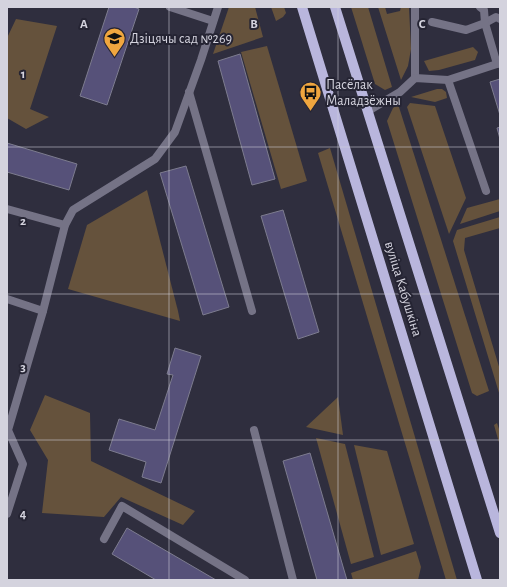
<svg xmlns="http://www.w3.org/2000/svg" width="507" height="587" font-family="'Alegreya Sans',sans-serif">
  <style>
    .green { fill: #65523c }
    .building { fill: #565179; stroke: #7d7c8f }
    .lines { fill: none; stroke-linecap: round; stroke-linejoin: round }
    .service { stroke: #757386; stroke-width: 8 }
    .primary { stroke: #b9b6dd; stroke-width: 10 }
    .grid { fill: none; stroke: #d4d3de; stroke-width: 1; stroke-opacity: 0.55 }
    .labels { text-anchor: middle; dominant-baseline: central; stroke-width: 4; stroke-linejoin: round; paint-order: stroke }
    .poi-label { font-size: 14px; fill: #d4d3de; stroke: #252433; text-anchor: start }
    .street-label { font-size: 14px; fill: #d4d3de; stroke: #252433 }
    .grid-label { font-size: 13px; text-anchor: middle; font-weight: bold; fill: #d4d3de; stroke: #252433; stroke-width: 4; stroke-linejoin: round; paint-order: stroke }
  </style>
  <rect width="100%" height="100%" fill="#2f2e3e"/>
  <g class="green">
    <path d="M 229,7 L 255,7 L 263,37 L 213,54 Z"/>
    <path d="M 271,7 L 284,7 L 286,13 L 283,17 L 276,21 Z"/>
    <path d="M 351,7 L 368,7 L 392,87 L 385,90 L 375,84 Z"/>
    <path d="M 378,7 L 385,7 L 387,14 L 400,11 L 401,7 L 409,7 L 411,49 L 408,66 L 401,80 Z"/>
    <path d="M 16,19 L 57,26 L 30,109 L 49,117 L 26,129 L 7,118 L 7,38 Z"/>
    <path d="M 267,46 L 307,181 L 281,189 L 241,52 Z"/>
    <path d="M 473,47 L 478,52 L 475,60 L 439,70 L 429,71 L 424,61 Z"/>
    <path d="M 437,89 L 442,89 L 446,92 L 447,98 L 435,102 L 411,97 Z"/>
    <path d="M 410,103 L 435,106 L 466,198 L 449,234 L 407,107 Z"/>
    <path d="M 398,104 L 489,391 L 477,396 L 472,393 L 387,121 L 393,108 Z"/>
    <path d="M 330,148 L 457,580 L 446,580 L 318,153 Z"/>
    <path d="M 147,190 L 178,311 L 180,321 L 68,289 L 87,225 Z"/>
    <path d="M 500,199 L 500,211 L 460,224 L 467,208 Z"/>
    <path d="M 500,217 L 500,228 L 465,238 L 464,250 L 500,370 L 500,396 L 453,241 L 457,230 Z"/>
    <path d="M 45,395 L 90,413 L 91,461 L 195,511 L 183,525 L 121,497 L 104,517 L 42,513 L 48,460 L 30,430 Z"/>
    <path d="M 338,397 L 343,435 L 306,427 Z"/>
    <path d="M 497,423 L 500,432 L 500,446 L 494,425 Z"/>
    <path d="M 316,438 L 345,444 L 374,557 L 351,564 Z"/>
    <path d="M 354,445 L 387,451 L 414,544 L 381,555 Z"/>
    <path d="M 416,551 L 421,567 L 418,580 L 353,580 L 351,573 Z"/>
  </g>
  <g class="building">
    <path d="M 109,7 L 134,7 L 139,9 L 107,105 L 80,96 Z"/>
    <path d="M 240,54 L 275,179 L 252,185 L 218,61 Z"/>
    <path d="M 500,79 L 500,115 L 490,82 Z"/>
    <path d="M 500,127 L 500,139 L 497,128 Z"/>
    <path d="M 7,143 L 77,164 L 69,190 L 7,172 Z"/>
    <path d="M 186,166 L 229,307 L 203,315 L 160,173 Z"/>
    <path d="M 283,210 L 319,332 L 298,339 L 261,216 Z"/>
    <path d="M 175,348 L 201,356 L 161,483 L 142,477 L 146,462 L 109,450 L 119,419 L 155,430 L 173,375 L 167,374 Z"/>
    <path d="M 310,453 L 344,570 L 347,580 L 317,580 L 283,461 Z"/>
    <path d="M 127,528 L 216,580 L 156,580 L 112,554 Z"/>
  </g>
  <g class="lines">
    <g class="service">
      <path d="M 170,7 L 213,21"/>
      <path d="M 480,7 L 484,10 L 485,23 L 496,17 L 500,19"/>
      <path d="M 432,22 L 466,30 L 485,23 L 497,64"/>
      <path d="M 415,78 L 415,7"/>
      <path d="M 448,80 L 486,191"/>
      <path d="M 189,92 L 252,311"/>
      <path d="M 368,111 L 400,92 L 415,78 L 448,80 L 500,63"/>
      <path d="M 7,209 L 65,225"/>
      <path d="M 7,299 L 43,311"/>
      <path d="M 254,430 L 293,580"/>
      <path d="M 7,514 L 23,464 L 8,430 L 43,311 L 65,225 L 73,210 L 155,159 L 175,132 L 201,60 L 218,7"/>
      <path d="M 104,539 L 122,506 L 245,580"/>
    </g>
    <g class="primary">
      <path d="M 302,7 L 477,580"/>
      <path d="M 335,7 L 500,533"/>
    </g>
  </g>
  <path class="grid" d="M 169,7 L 169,580M 338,7 L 338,580M 7,147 L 500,147M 7,294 L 500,294M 7,440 L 500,440"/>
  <defs>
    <symbol id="school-pin" viewBox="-11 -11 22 30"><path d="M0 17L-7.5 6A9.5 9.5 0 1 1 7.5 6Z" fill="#f0a63f" stroke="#252433"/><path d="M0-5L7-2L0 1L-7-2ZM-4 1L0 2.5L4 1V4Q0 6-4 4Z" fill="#111"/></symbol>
    <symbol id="bus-pin" viewBox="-11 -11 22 30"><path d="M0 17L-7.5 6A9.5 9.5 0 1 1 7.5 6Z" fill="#f0a63f" stroke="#252433"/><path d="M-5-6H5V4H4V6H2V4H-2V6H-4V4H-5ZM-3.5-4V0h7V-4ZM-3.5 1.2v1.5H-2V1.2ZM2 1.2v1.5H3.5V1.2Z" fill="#111"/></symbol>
  </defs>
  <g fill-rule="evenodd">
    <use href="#school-pin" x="102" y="26" width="25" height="34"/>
    <use href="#bus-pin" x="298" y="80" width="25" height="34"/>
  </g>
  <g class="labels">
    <g class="poi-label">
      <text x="130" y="39">Дзіцячы сад №269</text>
      <text x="326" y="85">Пасёлак<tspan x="326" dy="16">Маладзёжны</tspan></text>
    </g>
    <g class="street-label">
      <text transform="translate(403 289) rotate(73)">вуліца Кабушкіна</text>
    </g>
  </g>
  <g class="grid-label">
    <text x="84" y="28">A</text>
    <text x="254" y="28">B</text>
    <text x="422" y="28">C</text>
    <text x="23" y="78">1</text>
    <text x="23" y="225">2</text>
    <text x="23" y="371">3</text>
    <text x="23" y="518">4</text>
  </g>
  <rect width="507" height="587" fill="none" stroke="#d4d3de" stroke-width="16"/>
</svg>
